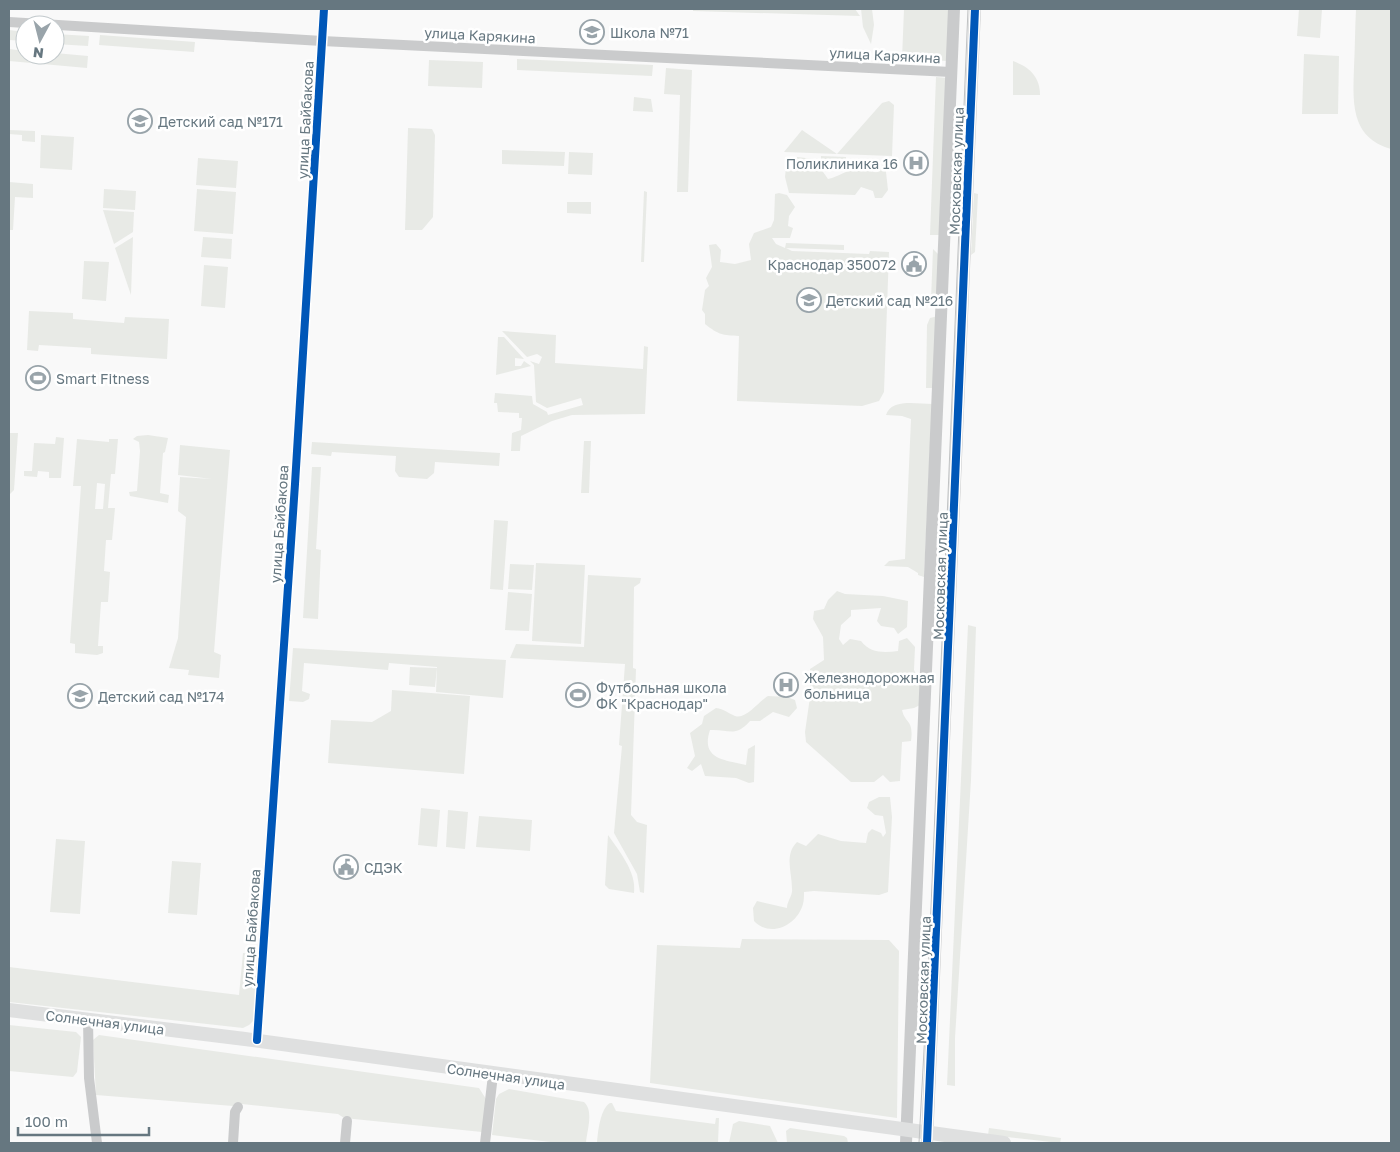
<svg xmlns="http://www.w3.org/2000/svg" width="1400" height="1152" font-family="'Golos Text',sans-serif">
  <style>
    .green { fill: #e8eae6; fill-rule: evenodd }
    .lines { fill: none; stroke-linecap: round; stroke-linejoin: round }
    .minor { stroke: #cacbcc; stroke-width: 10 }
    .tertiary { stroke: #cacbcc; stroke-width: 12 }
    .secondary { stroke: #dfe0e0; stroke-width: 14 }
    .tram { stroke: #c0c2c3; stroke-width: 1 }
    .cycleway-casing { stroke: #fff; stroke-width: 11 }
    .cycleway { stroke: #0057b8; stroke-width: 8 }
    .labels { text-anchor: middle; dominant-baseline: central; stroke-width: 5; stroke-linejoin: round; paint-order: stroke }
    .poi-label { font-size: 14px; fill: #667780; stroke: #fff; text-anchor: start }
    .street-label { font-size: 14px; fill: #667780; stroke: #fff }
  </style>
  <rect width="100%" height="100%" fill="#f9f9f9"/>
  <g class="green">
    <path d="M 693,9 L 855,9 L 860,16 L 693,11 Z"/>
    <path d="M 861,9 L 872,9 L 874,25 L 871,44 L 863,27 Z"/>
    <path d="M 904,9 L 950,9 L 948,61 L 902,59 Z"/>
    <path d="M 1299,9 L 1322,9 L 1320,38 L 1297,36 Z"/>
    <path d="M 1356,9 L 1391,9 L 1391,149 C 1350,137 1353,102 1354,67 C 1355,47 1355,28 1356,9 Z"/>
    <path d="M 9,30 L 25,32 L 25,41 L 9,40 Z"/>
    <path d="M 55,34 L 89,36 L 88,46 L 55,44 Z"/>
    <path d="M 100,35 L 195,42 L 194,52 L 99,45 Z"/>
    <path d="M 9,49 L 25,51 L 25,55 L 55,53 L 88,56 L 87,68 L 9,61 Z"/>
    <path d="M 1304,54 L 1339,56 L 1338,114 L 1302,114 Z"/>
    <path d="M 517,59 L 653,65 L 652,76 L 517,70 Z"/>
    <path d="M 429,60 L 483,62 L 482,88 L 428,86 Z"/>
    <path d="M 1013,61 C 1030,67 1040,77 1040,95 L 1013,95 Z"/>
    <path d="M 666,68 L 692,70 L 688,192 L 677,192 L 680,95 L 664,94 Z"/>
    <path d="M 936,77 L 948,78 L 941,235 L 930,235 Z"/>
    <path d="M 634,97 L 651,99 L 653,112 L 633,111 Z"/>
    <path d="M 889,101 L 894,105 L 892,156 L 784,152 L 802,130 L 837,154 L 882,103 Z"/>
    <path d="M 408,128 L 432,129 L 435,135 L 433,217 L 422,230 L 405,230 Z"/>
    <path d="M 9,130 L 35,131 L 35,142 L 22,141 L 22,135 L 9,134 Z"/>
    <path d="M 41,135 L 74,137 L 72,170 L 40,168 Z"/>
    <path d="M 502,150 L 565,152 L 564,166 L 502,164 Z"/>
    <path d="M 569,152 L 593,153 L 592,175 L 568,174 Z"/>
    <path d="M 821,156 L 846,157 L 846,170 L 821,169 Z"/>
    <path d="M 797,157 L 814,159 L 828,179 C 839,177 847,169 858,169 C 866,168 871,173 878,172 L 886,160 L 888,161 L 886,172 L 888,190 L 882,198 L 875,198 L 873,191 L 861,187 L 855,195 L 789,193 L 785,177 L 787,158 Z"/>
    <path d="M 198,158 L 238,161 L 236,188 L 196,185 Z"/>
    <path d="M 9,182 L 33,184 L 33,198 L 15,197 L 13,230 L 9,230 Z"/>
    <path d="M 104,189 L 136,191 L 135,210 L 103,208 Z"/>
    <path d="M 197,189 L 236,192 L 233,234 L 194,231 Z"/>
    <path d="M 644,191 L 647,192 L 644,262 L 641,262 Z"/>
    <path d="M 779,193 L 787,195 L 795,207 L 789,216 L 788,226 L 793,228 L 790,238 L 772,238 L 776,244 L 785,248 L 786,243 L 844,245 L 844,250 L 786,248 L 792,251 L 869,254 L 870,251 L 889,252 L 884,392 L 879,401 L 862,406 L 737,401 L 739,336 C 722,335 719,335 705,324 L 705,314 L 702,310 L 705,290 L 709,286 L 706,278 L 712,267 L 709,245 L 716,244 L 721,250 L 720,262 L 735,264 L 751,260 L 749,244 L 754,233 L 771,227 L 774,220 L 775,194 Z"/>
    <path d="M 974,193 L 978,194 L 975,252 L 971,255 Z"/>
    <path d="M 567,202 L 591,202 L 591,214 L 567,213 Z"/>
    <path d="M 103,210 L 134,212 L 133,232 L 114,244 Z"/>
    <path d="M 133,237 L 131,295 L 115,248 Z"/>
    <path d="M 203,237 L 232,239 L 231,259 L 201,257 Z"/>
    <path d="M 933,249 L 940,256 L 939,303 L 931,300 Z"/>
    <path d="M 84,261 L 109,262 L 106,301 L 82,299 Z"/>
    <path d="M 204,265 L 228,267 L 225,308 L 201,306 Z"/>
    <path d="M 29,311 L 73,313 L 73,319 L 124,323 L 125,317 L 169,319 L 167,359 L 91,354 L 91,348 L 39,345 L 38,351 L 27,350 Z"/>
    <path d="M 938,316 L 933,388 L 926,388 L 927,325 L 930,318 Z"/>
    <path d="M 502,331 L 556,335 L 555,363 L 643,369 L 644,346 L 648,347 L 645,414 L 572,415 L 552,421 L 521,436 L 520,451 L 511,451 L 512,433 L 521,430 L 522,418 L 519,418 L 519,413 L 498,412 L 497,403 L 494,403 L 495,393 L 532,396 L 533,404 L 547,412 L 548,415 L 583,405 L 581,398 L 547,408 L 536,402 L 534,365 L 530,361 L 539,364 L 542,357 L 537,354 L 527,357 Z"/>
    <path d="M 498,337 L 504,337 L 524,359 L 515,358 L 515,366 L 521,366 L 524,361 L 531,366 L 496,375 Z"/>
    <path d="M 932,404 L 924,577 L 918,575 L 918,573 L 908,567 L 884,566 L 889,561 L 905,559 L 911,419 L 902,416 L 886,415 C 891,398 918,404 932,404 Z"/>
    <path d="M 9,433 L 18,433 L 14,490 L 9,495 Z"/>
    <path d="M 148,435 L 168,438 L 165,452 L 163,453 L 160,493 L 169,495 L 168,503 L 130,496 L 129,492 L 137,491 L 140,451 L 139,442 L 133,439 L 137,436 Z"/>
    <path d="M 56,437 L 64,438 L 61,478 L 49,478 L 49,472 L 38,471 L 37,477 L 24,476 L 24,471 L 32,471 L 34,443 L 55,444 Z"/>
    <path d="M 77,439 L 109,442 L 109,439 L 118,439 L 115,474 L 111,474 L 108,508 L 115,508 L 112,540 L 106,540 L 104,571 L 110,572 L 108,602 L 101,602 L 98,646 L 103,646 L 103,653 L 97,655 L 75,653 L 75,644 L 70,643 L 81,486 L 73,486 ZM 97,483 L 105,484 L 103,509 L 95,509 Z"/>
    <path d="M 584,441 L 591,441 L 589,493 L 581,493 Z"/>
    <path d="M 312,442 L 500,453 L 499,466 L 435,462 L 434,473 L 427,479 L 399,477 L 395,471 L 396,456 L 332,452 L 331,456 L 311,454 Z"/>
    <path d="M 180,445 L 230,450 L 214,652 L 221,655 L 219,678 L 188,675 L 189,670 L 169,668 L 178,638 L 186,517 L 178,511 L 180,477 L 212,479 L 178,475 Z"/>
    <path d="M 312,467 L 321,467 L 316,549 L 321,550 L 318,619 L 303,618 Z"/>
    <path d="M 494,520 L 508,521 L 503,590 L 490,589 Z"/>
    <path d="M 536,563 L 585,565 L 581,644 L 532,641 Z"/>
    <path d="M 510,564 L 534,565 L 532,590 L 508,589 Z"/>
    <path d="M 588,575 L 641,578 L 640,583 L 634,587 L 633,668 L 636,669 L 631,815 L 637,822 L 647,825 L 644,893 L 640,892 L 637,874 L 614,833 L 622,746 L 619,745 L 625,664 L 510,658 L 516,644 L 584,647 Z"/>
    <path d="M 837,591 L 845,594 L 883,596 L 908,601 L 907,627 L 898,634 L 894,628 L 881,626 L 877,621 L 881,608 L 851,610 L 851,616 L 841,625 L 839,639 L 843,645 L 850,639 L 861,641 C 870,653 883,653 898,651 L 899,641 L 907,638 L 915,647 L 914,670 L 921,684 L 922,704 L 914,708 L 902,710 C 905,724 914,719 911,741 L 902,742 L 900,781 L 890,782 L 883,775 L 874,782 L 851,782 L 806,742 L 805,732 L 810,697 L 810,669 L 824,660 L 823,637 L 813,619 L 814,611 L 824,609 L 828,600 Z"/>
    <path d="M 508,592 L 532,594 L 529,631 L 505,630 Z"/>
    <path d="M 968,625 L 976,627 L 971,780 L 955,1038 L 955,1086 L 947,1085 Z"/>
    <path d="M 293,648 L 506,660 L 503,698 L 436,692 L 437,667 L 389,663 L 388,670 L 304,663 L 302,691 L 310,694 L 309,699 L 303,702 L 289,701 Z"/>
    <path d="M 410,667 L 437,668 L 435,687 L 409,685 Z"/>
    <path d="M 392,690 L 470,696 L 464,774 L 328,763 L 331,720 L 372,722 L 391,711 Z"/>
    <path d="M 768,696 L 787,697 L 795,700 L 797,708 L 789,717 L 773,712 L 760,721 L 750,721 C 735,738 729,729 710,730 C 700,760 726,760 746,765 L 748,749 L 755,745 L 754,782 L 749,783 L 736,778 L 705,776 L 701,764 L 692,771 L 687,768 L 695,756 L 690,733 L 702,724 L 704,716 L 716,708 C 724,709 728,713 735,716 C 746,720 759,701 768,696 Z"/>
    <path d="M 879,797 L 890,797 L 892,817 L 888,892 L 879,895 L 814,891 L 804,892 C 804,895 804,901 803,904 C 797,926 770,938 754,921 L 753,908 L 757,901 L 787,908 C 787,901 793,895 792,889 C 792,872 784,855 797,842 L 806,846 L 818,834 L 841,841 L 866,843 L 868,833 L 872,829 L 881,833 L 883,837 L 886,833 L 883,816 L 875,815 L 867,808 L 869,802 Z"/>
    <path d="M 421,808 L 440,810 L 437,847 L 418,845 Z"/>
    <path d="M 448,810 L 468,812 L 465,849 L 446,847 Z"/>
    <path d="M 479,816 L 532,820 L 530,851 L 476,847 Z"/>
    <path d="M 608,835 C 619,851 637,872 634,893 L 609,889 L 605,885 Z"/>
    <path d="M 56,839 L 85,841 L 80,914 L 50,912 Z"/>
    <path d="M 172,861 L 201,863 L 197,915 L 168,913 Z"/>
    <path d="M 742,939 L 889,940 L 899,951 L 897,1118 L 650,1083 L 657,945 L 740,948 Z"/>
    <path d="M 243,953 L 259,955 L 255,1019 L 249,1025 L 243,1028 L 9,1002 L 9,967 L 239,995 Z"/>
    <path d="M 9,1025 L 76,1032 L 81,1037 L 77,1072 L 73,1077 L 9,1071 Z"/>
    <path d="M 99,1035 L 479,1088 L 486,1099 L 482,1132 L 344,1118 L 338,1114 L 242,1104 L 233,1106 L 96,1095 L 93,1040 Z"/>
    <path d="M 509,1089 L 584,1102 C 594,1111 587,1130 586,1143 L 559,1143 L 492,1135 L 496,1099 L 499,1094 Z"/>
    <path d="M 610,1103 L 612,1103 L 616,1111 L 715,1124 L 716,1118 L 719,1118 L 718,1143 L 597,1143 C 598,1132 600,1109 610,1103 Z"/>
    <path d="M 739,1121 L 770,1126 L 778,1143 L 729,1143 L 733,1124 Z"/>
    <path d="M 790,1128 L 844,1136 L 847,1138 L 848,1143 L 787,1143 L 786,1131 Z"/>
    <path d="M 989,1128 L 1061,1138 L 1060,1143 L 988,1135 Z"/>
  </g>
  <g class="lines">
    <g class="minor">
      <path d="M 9,22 L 322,41 L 951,72"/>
      <path d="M 88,1019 L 89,1078 L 97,1143"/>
      <path d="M 257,1040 L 295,484 L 324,9"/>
      <path d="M 233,1143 L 235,1112 L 238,1107"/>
      <path d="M 345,1143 L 347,1121"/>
      <path d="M 485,1143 L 493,1075"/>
    </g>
    <g class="tertiary">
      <path d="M 906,1143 L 954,9"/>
      <path d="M 927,1143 L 975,9"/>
    </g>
    <path class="secondary" d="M 9,1010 L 245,1039 L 1004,1143"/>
    <path class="tram" d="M 919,1143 L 929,957 L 968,9"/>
    <defs>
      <g id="cycleway">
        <path d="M 257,1040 L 295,484 L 324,9"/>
        <path d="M 927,1143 L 975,9"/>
      </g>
    </defs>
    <use href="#cycleway" class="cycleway-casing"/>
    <use href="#cycleway" class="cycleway"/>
  </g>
  <defs>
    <symbol id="school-ring" viewBox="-11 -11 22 22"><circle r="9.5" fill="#fff" stroke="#99a4aa" stroke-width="1.5"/><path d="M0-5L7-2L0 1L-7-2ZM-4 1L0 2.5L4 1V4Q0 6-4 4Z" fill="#99a4aa"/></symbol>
    <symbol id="hospital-ring" viewBox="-11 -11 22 22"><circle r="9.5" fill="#fff" stroke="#99a4aa" stroke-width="1.5"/><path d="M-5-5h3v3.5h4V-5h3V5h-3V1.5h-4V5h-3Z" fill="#99a4aa"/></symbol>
    <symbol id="civic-ring" viewBox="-11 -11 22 22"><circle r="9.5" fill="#fff" stroke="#99a4aa" stroke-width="1.5"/><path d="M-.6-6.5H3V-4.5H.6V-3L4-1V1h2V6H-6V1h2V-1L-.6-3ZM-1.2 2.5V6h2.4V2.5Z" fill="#99a4aa"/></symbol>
    <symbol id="stadium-ring" viewBox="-11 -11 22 22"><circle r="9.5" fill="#fff" stroke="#99a4aa" stroke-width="1.5"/><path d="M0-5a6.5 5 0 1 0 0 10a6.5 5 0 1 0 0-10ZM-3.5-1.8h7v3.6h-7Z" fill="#99a4aa"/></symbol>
  </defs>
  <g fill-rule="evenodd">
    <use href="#school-ring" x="578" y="18" width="28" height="28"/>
    <use href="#school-ring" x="126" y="107" width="28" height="28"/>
    <use href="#hospital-ring" x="902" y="149" width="28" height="28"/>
    <use href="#civic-ring" x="900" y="250" width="28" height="28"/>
    <use href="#school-ring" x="795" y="286" width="28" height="28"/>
    <use href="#stadium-ring" x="24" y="364" width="28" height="28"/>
    <use href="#hospital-ring" x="772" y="671" width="28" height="28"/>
    <use href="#stadium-ring" x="564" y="681" width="28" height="28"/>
    <use href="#school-ring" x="66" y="682" width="28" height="28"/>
    <use href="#civic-ring" x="332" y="853" width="28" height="28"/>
  </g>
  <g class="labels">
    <g class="poi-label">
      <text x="610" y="32">Школа №71</text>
      <text x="158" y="121">Детский сад №171</text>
      <text x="898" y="163" text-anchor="end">Поликлиника 16</text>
      <text x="896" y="264" text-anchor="end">Краснодар 350072</text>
      <text x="826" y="300">Детский сад №216</text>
      <text x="56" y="378">Smart Fitness</text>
      <text x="804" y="677">Железнодорожная<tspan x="804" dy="16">больница</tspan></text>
      <text x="596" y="687">Футбольная школа<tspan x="596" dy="16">ФК "Краснодар"</tspan></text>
      <text x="98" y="696">Детский сад №174</text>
      <text x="364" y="867">СДЭК</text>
    </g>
    <g class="street-label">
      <text transform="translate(480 35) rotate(3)">улица Карякина</text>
      <text transform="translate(885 55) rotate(3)">улица Карякина</text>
      <text transform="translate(305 120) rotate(-87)">улица Байбакова</text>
      <text transform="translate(956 171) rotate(-88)">Московская улица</text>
      <text transform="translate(279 524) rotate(-86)">улица Байбакова</text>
      <text transform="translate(940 576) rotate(-88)">Московская улица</text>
      <text transform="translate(251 928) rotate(-86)">улица Байбакова</text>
      <text transform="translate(923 980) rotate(-88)">Московская улица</text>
      <text transform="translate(105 1022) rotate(7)">Солнечная улица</text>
      <text transform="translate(506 1076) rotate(8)">Солнечная улица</text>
    </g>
  </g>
  <rect width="1400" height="1152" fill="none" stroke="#667780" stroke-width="20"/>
  <g transform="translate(40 40) rotate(187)"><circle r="24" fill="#ffffff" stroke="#c2c9cc"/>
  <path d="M0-4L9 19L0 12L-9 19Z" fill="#99a4aa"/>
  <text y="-8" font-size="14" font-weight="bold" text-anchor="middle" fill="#667780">N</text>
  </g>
  <path d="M18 1127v8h131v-8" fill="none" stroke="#667780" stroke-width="2.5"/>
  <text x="25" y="1127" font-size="15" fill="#667780" stroke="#ffffff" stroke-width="4" paint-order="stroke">100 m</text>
</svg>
